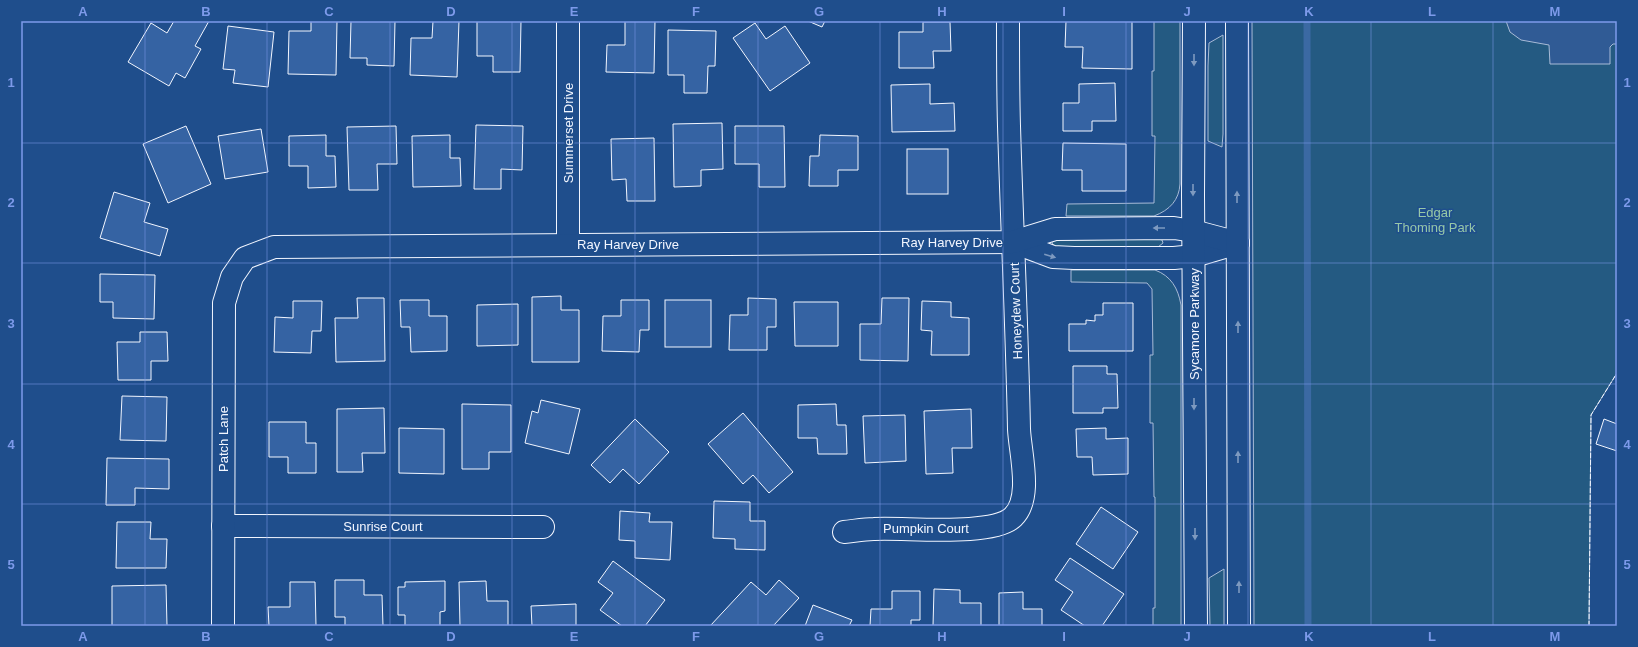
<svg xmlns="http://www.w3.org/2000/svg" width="1638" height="647" font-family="Arial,sans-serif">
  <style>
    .green { fill: #245a82; stroke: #a8bbd7 }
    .parking { fill: #305b95; stroke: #a8bbd7 }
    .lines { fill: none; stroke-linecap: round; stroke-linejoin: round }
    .stream { stroke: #3b69a3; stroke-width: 7 }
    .building { fill: #3563a3; stroke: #f2f6ff }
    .minor-casing { stroke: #f2f6ff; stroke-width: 24 }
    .secondary-casing { stroke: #f2f6ff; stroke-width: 24 }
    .minor { stroke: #1f4e8c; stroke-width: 22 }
    .secondary { stroke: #1f4e8c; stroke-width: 22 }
    .fence { stroke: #f2f6ff; stroke-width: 1; stroke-dasharray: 5 2; stroke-linecap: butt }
    .oneway { fill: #7e9ac0 }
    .grid { fill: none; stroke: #7d9aea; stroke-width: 1; stroke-opacity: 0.55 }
    .labels { text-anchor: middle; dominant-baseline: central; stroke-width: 3; stroke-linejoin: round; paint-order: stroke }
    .street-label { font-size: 13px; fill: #f2f6ff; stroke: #1f4e8c }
    .park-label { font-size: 13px; fill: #97c8a6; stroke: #1f4e8c }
    .neatline { fill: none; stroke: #7d9aea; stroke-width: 1.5 }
    .grid-label { font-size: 13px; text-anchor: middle; font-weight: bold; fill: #7d9aea }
  </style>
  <rect width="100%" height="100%" fill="#1f4e8c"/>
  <g class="green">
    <path d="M 1154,21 L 1180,21 L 1180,184 C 1179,200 1170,210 1154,216 L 1066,216 L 1067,204 L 1154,203 L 1155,136 L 1152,136 L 1152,71 L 1154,71 Z"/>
    <path d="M 1252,21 L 1617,21 L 1617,373 L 1591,415 L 1589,626 L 1254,626 Z"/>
    <path d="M 1223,35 L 1223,134 L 1222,147 L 1208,141 L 1208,66 L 1209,43 Z"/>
    <path d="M 1158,239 L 1162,240 L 1163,243 L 1158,247 L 1056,248 L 1052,243 L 1053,240 Z"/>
    <path d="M 1071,270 L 1155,270 C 1171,276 1178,288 1181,305 L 1181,626 L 1153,626 L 1153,608 L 1155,608 L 1155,497 L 1154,497 L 1153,423 L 1150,423 L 1150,355 L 1153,355 L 1152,289 L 1147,283 L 1071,282 Z"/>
    <path d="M 1224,569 L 1224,626 L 1210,626 L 1209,578 Z"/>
  </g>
  <path class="parking" d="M 1506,21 L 1617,21 L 1617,44 L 1613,44 L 1610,47 L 1610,64 L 1550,64 L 1549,45 L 1521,40 L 1510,32 Z"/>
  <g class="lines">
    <path class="stream" d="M 1307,21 L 1308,626"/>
  </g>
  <g class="building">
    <path d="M 174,21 L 209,21 L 195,46 L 201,49 L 185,78 L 176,73 L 169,86 L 128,62 L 151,23 L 167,33 Z"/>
    <path d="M 311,21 L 337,21 L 336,75 L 288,74 L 289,31 L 311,31 Z"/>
    <path d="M 351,21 L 395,21 L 394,66 L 367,65 L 367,58 L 350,58 Z"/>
    <path d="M 433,21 L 459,21 L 457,77 L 410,75 L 411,38 L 432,38 Z"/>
    <path d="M 477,21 L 521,21 L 520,72 L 493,72 L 493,56 L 477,56 Z"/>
    <path d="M 625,21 L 655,21 L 654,73 L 606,72 L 607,45 L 625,45 Z"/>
    <path d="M 808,21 L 825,21 L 822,27 Z"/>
    <path d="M 1066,21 L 1132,21 L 1132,69 L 1082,68 L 1083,47 L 1065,47 Z"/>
    <path d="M 923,22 L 950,22 L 951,51 L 933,51 L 934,68 L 899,68 L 899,32 L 923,32 Z"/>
    <path d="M 755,23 L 766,39 L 785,26 L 810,63 L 770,91 L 733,38 Z"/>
    <path d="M 228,26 L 274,32 L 268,87 L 233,83 L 235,70 L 223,69 Z"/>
    <path d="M 668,30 L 716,31 L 715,66 L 708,66 L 707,93 L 684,93 L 684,75 L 668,75 Z"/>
    <path d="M 1115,83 L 1116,121 L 1092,121 L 1092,131 L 1063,131 L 1063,103 L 1079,103 L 1079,84 Z"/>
    <path d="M 930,84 L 930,104 L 954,103 L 955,131 L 892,132 L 891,85 Z"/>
    <path d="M 722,123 L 723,169 L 701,170 L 701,186 L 674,187 L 673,124 Z"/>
    <path d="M 476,125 L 523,126 L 522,170 L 501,169 L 501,189 L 474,189 Z"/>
    <path d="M 186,126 L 211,184 L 168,203 L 143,144 Z"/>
    <path d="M 396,126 L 397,164 L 377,164 L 378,190 L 349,190 L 347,127 Z"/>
    <path d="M 735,126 L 784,126 L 785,187 L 759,187 L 759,164 L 735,164 Z"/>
    <path d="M 261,129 L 268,172 L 225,179 L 218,136 Z"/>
    <path d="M 326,135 L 326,156 L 335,156 L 336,187 L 308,188 L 308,166 L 289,166 L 289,136 Z"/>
    <path d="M 450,135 L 450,158 L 460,158 L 461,186 L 413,187 L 412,136 Z"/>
    <path d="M 820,135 L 858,136 L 858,170 L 838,170 L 838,186 L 809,186 L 810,156 L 819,156 Z"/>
    <path d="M 654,138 L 655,201 L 627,201 L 626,179 L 612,180 L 611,139 Z"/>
    <path d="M 1063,143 L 1126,144 L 1126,191 L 1082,191 L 1082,170 L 1062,170 Z"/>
    <rect x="907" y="149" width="41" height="45"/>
    <path d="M 114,192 L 150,203 L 144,222 L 168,229 L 160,256 L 100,238 Z"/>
    <path d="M 100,274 L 155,275 L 154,319 L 113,318 L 113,302 L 100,302 Z"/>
    <path d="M 561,296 L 561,310 L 579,310 L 579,362 L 532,362 L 532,297 Z"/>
    <path d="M 357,298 L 384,298 L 385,361 L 336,362 L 335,318 L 358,318 Z"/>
    <path d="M 748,298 L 776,299 L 776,327 L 767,327 L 767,350 L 729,350 L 730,315 L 748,315 Z"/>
    <path d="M 882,298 L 909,298 L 908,361 L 860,360 L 860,324 L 881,324 Z"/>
    <path d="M 400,300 L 429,300 L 429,316 L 447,316 L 447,351 L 411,352 L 410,327 L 401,327 Z"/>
    <path d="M 621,300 L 649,300 L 649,330 L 640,330 L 639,352 L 602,351 L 603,316 L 621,316 Z"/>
    <rect x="665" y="300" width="46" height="47"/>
    <path d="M 293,301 L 322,301 L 321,331 L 312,331 L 311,353 L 274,352 L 275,317 L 293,318 Z"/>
    <path d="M 922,301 L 951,302 L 951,317 L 969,318 L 969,355 L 931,355 L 932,331 L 921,330 Z"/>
    <path d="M 794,302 L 838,302 L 838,346 L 795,346 Z"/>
    <path d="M 1103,303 L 1133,303 L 1133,351 L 1069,351 L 1069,324 L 1086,324 L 1086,320 L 1095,321 L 1095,315 L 1103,315 Z"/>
    <path d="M 518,304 L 518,345 L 477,346 L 477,305 Z"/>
    <path d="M 140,332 L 167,332 L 168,361 L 151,361 L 151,380 L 118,380 L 117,342 L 140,342 Z"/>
    <path d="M 1073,366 L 1107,366 L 1107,374 L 1117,374 L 1118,408 L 1103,408 L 1103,413 L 1073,413 Z"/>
    <path d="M 122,396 L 167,397 L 166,441 L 120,440 Z"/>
    <path d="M 541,400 L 580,409 L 569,454 L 525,443 L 532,411 L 538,413 Z"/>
    <path d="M 462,404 L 511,405 L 511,452 L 489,452 L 489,469 L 462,469 Z"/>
    <path d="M 836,404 L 837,425 L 846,425 L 847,454 L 818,454 L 817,438 L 798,438 L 798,405 Z"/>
    <path d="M 384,408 L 385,453 L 362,453 L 363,472 L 337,472 L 337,409 Z"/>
    <path d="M 971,409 L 972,448 L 952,448 L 953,473 L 926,474 L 924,411 Z"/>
    <path d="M 743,413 L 793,472 L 769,493 L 753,475 L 743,484 L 708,444 Z"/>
    <path d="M 905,415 L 906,461 L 865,463 L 863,416 Z"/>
    <path d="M 635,419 L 669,452 L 639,484 L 623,469 L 610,483 L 591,465 Z"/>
    <path d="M 1604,419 L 1617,424 L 1617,451 L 1596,444 Z"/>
    <path d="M 269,422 L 306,422 L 306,443 L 316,443 L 316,473 L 288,473 L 288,457 L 269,457 Z"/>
    <path d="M 399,428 L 444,429 L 444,474 L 399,473 Z"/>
    <path d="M 1106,428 L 1106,439 L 1128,438 L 1128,474 L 1093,475 L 1092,457 L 1077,457 L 1076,429 Z"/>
    <path d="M 107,458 L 169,459 L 169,489 L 135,488 L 135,505 L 106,505 Z"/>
    <path d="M 714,501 L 750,502 L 750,521 L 765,521 L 765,550 L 735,549 L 735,539 L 713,538 Z"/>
    <path d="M 1101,507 L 1138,532 L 1113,569 L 1076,544 Z"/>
    <path d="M 620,511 L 650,513 L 649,522 L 672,522 L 670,560 L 635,558 L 635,541 L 619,540 Z"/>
    <path d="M 117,522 L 151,522 L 150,539 L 167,539 L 166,568 L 116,568 Z"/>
    <path d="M 1070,558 L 1124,594 L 1102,626 L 1085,626 L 1061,610 L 1073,592 L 1055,580 Z"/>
    <path d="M 613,561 L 665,600 L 645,626 L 622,626 L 600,610 L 613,593 L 598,582 Z"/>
    <path d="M 335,580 L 364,580 L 364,595 L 382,595 L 383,626 L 345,626 L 345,617 L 335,617 Z"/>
    <path d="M 779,580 L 799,598 L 773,626 L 710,626 L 751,582 L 766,595 Z"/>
    <path d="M 445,581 L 445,611 L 440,612 L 440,626 L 405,626 L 405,615 L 398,615 L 398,587 L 405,587 L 405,582 Z"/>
    <path d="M 486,581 L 487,601 L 508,601 L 508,626 L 460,626 L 459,582 Z"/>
    <path d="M 290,582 L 315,582 L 316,626 L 269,626 L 268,607 L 290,607 Z"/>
    <path d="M 166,585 L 167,626 L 112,626 L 112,586 Z"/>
    <path d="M 934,589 L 960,590 L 960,603 L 981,603 L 981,626 L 933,626 Z"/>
    <path d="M 892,591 L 920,591 L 920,620 L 911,620 L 911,626 L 870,626 L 871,609 L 892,609 Z"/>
    <path d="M 1023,592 L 1023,609 L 1042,609 L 1042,626 L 999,626 L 999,593 Z"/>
    <path d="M 576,604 L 576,626 L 532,626 L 531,606 Z"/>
    <path d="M 813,605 L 852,620 L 849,626 L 805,626 Z"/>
  </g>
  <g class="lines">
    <defs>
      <g id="minor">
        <path d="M 568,21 L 568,244"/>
        <path d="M 1013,242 L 1053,257 L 1074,258 L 1174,258 L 1194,256 L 1238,243"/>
        <path d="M 223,526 L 543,527"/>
        <path d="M 844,532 C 854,531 864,529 874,529 C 905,527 992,537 1013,517 C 1033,498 1020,453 1019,429 C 1017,328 1012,227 1009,126 C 1008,91 1008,56 1008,21"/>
        <path d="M 223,626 L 224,303 L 232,277 L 245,258 L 274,247 L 1013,242 L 1055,229 L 1174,228 L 1193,231 L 1238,243"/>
      </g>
      <g id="secondary">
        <path d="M 1194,21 L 1193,195 L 1196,626"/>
        <path d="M 1237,21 L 1239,626"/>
      </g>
    </defs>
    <use href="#minor" class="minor-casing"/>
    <use href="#secondary" class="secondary-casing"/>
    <use href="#minor" class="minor"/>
    <use href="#secondary" class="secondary"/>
    <path class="fence" d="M 1589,626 L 1591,415 L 1617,373"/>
  </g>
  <defs><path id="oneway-solid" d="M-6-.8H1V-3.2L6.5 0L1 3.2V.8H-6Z"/></defs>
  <g class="oneway">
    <use href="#oneway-solid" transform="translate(1194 60) rotate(90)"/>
    <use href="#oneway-solid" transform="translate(1193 190) rotate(90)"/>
    <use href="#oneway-solid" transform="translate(1237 197) rotate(-90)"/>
    <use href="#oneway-solid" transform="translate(1159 228) rotate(180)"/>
    <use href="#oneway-solid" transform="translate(1050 256) rotate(16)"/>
    <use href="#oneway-solid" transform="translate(1238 327) rotate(-90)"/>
    <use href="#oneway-solid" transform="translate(1194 404) rotate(90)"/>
    <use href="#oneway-solid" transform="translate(1238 457) rotate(-90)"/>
    <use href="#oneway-solid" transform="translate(1195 534) rotate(90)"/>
    <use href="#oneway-solid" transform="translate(1239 587) rotate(-90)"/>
  </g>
  <path class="grid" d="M 145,21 L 145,626M 267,21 L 267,626M 390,21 L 390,626M 512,21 L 512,626M 635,21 L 635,626M 758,21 L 758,626M 880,21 L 880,626M 1003,21 L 1003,626M 1126,21 L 1126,626M 1248,21 L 1248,626M 1371,21 L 1371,626M 1493,21 L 1493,626M 21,143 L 1617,143M 21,263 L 1617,263M 21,384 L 1617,384M 21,504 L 1617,504"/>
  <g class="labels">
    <g class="street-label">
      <text transform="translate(568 133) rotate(-90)">Summerset Drive</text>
      <text x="952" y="242">Ray Harvey Drive</text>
      <text x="628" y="244">Ray Harvey Drive</text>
      <text transform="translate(1016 311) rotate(-92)">Honeydew Court</text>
      <text transform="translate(1194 324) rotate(-90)">Sycamore Parkway</text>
      <text transform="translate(223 439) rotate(-90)">Patch Lane</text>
      <text x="383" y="526">Sunrise Court</text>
      <text x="926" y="528">Pumpkin Court</text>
    </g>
    <g class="park-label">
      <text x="1435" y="212">Edgar<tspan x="1435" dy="15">Thoming Park</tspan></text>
    </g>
  </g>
  <rect width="1638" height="647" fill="none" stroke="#1f4e8c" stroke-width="44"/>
  <rect x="22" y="22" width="1594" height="603" class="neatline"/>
  <g class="grid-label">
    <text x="83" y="16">A</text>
    <text x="206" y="16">B</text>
    <text x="329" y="16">C</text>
    <text x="451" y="16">D</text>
    <text x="574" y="16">E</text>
    <text x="696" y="16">F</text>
    <text x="819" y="16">G</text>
    <text x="942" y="16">H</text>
    <text x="1064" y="16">I</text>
    <text x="1187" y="16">J</text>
    <text x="1309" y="16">K</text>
    <text x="1432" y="16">L</text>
    <text x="1555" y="16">M</text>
    <text x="11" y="87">1</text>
    <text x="1627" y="87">1</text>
    <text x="11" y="207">2</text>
    <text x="1627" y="207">2</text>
    <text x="11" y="328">3</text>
    <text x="1627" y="328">3</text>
    <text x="11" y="449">4</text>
    <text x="1627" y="449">4</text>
    <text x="11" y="569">5</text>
    <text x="1627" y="569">5</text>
    <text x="83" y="641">A</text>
    <text x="206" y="641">B</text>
    <text x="329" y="641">C</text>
    <text x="451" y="641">D</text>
    <text x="574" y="641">E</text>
    <text x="696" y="641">F</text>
    <text x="819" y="641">G</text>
    <text x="942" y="641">H</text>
    <text x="1064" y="641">I</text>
    <text x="1187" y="641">J</text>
    <text x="1309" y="641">K</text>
    <text x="1432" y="641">L</text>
    <text x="1555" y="641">M</text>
  </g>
</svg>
